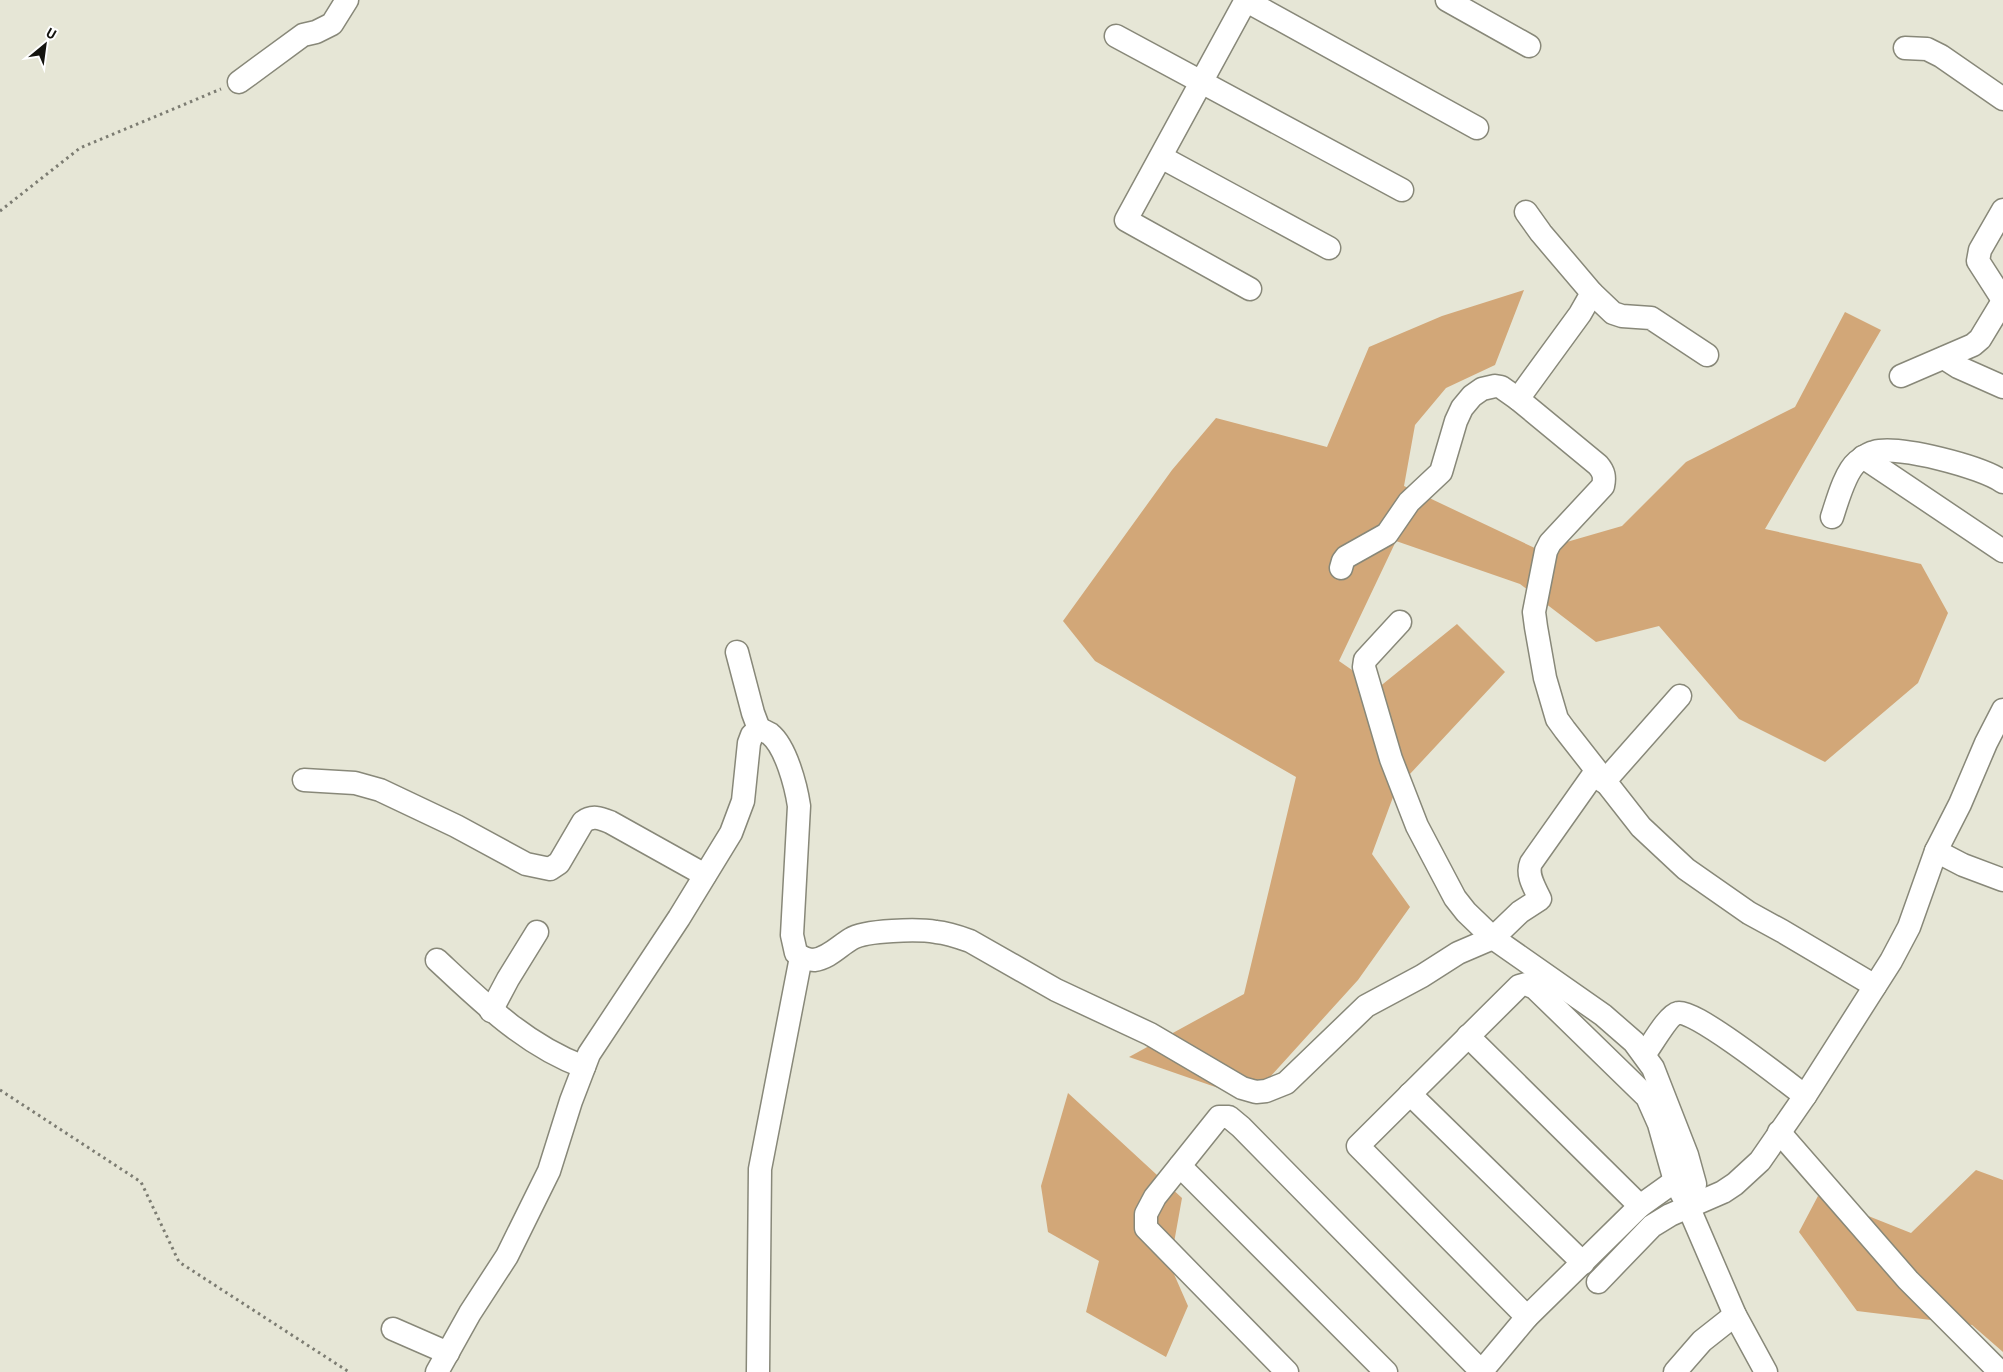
<svg xmlns="http://www.w3.org/2000/svg" width="2003" height="1372" font-family="Barlow,sans-serif">
  <style>
    .forest { fill: #d2a778 }
    .lines { fill: none; stroke-linecap: round; stroke-linejoin: round }
    .minor-casing { stroke: #888879; stroke-width: 25 }
    .path { stroke: #7c7c72; stroke-width: 3; stroke-dasharray: 2.5 4; stroke-linecap: butt }
    .minor { stroke: #fff; stroke-width: 22 }
  </style>
  <rect width="100%" height="100%" fill="#e6e6d6"/>
  <g class="forest">
    <path d="M 1524,290 L 1495,365 L 1446,388 L 1415,425 L 1404,486 L 1539,550 L 1622,526 L 1686,462 L 1795,407 L 1845,312 L 1881,330 L 1765,529 L 1921,564 L 1948,613 L 1918,683 L 1825,762 L 1739,719 L 1659,626 L 1596,642 L 1520,584 L 1396,541 L 1339,661 L 1378,688 L 1457,624 L 1505,672 L 1396,789 L 1372,854 L 1410,907 L 1358,980 L 1250,1099 L 1129,1057 L 1244,994 L 1296,777 L 1095,661 L 1063,621 L 1172,470 L 1216,418 L 1327,447 L 1369,347 L 1442,316 Z"/>
    <path d="M 1068,1093 L 1182,1198 L 1170,1265 L 1188,1306 L 1166,1357 L 1086,1312 L 1099,1261 L 1048,1232 L 1041,1186 Z"/>
    <path d="M 1976,1170 L 2003,1180 L 2003,1352 L 1972,1325 L 1857,1311 L 1799,1232 L 1818,1196 L 1911,1233 Z"/>
  </g>
  <g class="lines">
    <defs>
      <g id="minor">
        <path d="M 1245,0 L 1477,128"/>
        <path d="M 1246,0 L 1126,220 L 1250,289"/>
        <path d="M 1447,0 L 1529,46"/>
        <path d="M 1116,36 L 1402,190"/>
        <path d="M 1905,48 L 1927,49 L 1941,56 L 2003,99"/>
        <path d="M 239,82 L 303,35 L 316,32 L 332,24 L 347,0"/>
        <path d="M 1161,157 L 1329,248"/>
        <path d="M 2003,210 L 1980,250 L 1978,261 L 2003,300"/>
        <path d="M 1526,212 L 1541,233 L 1592,293 L 1580,314 L 1518,399 L 1598,465 C 1604,472 1605,477 1603,486 L 1550,543 L 1546,551 L 1534,612 L 1536,627 L 1545,678 L 1557,719 L 1565,730 L 1641,827 L 1686,869 L 1749,913 L 1782,931 L 1875,986"/>
        <path d="M 1592,293 L 1613,313 L 1622,316 L 1651,318 L 1707,355"/>
        <path d="M 1944,358 L 1958,367 L 2003,387"/>
        <path d="M 1901,376 L 1973,345 L 1980,339 L 2003,301"/>
        <path d="M 1863,457 L 2003,551"/>
        <path d="M 1832,517 C 1837,502 1845,472 1857,462 C 1862,458 1868,453 1874,452 C 1899,445 1982,467 2003,482"/>
        <path d="M 1341,568 L 1343,561 L 1346,557 L 1387,534 L 1409,502 L 1441,472 L 1456,421 L 1462,408 L 1472,396 L 1482,389 L 1495,386 L 1501,387 L 1518,399"/>
        <path d="M 1400,622 L 1365,660 L 1364,667 L 1391,759 L 1417,826 L 1455,898 L 1466,912 L 1493,938 L 1603,1015 L 1634,1042 L 1653,1068 L 1687,1155 L 1695,1184 L 1693,1195 L 1688,1206"/>
        <path d="M 759,729 C 762,730 767,732 770,734 C 786,747 796,786 799,806 L 792,935 L 796,953 C 801,957 808,960 814,960 C 829,958 839,946 851,939 C 865,930 919,929 936,932 C 948,933 959,937 970,941 L 1056,990 L 1150,1034 L 1242,1088 L 1256,1092 L 1266,1091 L 1286,1083 L 1366,1006 L 1422,976 L 1458,953 L 1493,938 L 1520,912 L 1540,899 C 1535,888 1526,875 1531,863 L 1596,771"/>
        <path d="M 304,780 L 355,783 L 380,790 L 456,826 L 526,864 L 550,869 L 559,863 L 583,822 C 592,815 600,818 610,822 L 705,875"/>
        <path d="M 1604,782 L 1680,696"/>
        <path d="M 1936,851 L 1963,865 L 2003,880"/>
        <path d="M 437,960 C 482,1002 525,1045 584,1067"/>
        <path d="M 491,1011 L 508,979 L 537,932"/>
        <path d="M 1468,1036 L 1640,1206"/>
        <path d="M 1644,1055 C 1651,1046 1668,1015 1678,1013 C 1693,1008 1788,1083 1805,1096"/>
        <path d="M 1410,1094 L 1583,1263"/>
        <path d="M 1779,1132 L 1908,1280 L 2000,1372"/>
        <path d="M 1180,1166 L 1386,1372"/>
        <path d="M 1598,1282 L 1652,1226 L 1670,1215 L 1723,1192 L 1735,1184 L 1760,1161 L 1805,1096 L 1891,961 L 1909,927 L 1936,851 L 1960,804 L 1986,743 L 2003,710"/>
        <path d="M 1527,1317 L 1358,1146 L 1519,986 L 1526,984 L 1535,988 L 1647,1097 L 1659,1124 L 1675,1181 L 1688,1206 L 1735,1315 L 1766,1372"/>
        <path d="M 393,1329 L 448,1353"/>
        <path d="M 437,1372 L 470,1313 L 507,1256 L 549,1171 L 571,1101 L 589,1054 L 679,918 L 731,833 L 743,801 L 749,743 L 752,735 L 759,729 L 753,713 L 737,652"/>
        <path d="M 758,1372 L 760,1169 L 801,957"/>
        <path d="M 1287,1372 L 1146,1228 L 1146,1214 L 1155,1197 L 1219,1117 L 1229,1117 L 1241,1127 L 1481,1371"/>
        <path d="M 1481,1372 L 1527,1317 L 1640,1206 L 1675,1181"/>
        <path d="M 1675,1372 L 1702,1341 L 1735,1315"/>
      </g>
    </defs>
    <use href="#minor" class="minor-casing"/>
    <g class="path">
      <path d="M 0,211 L 80,148 L 221,89"/>
      <path d="M 0,1090 L 141,1182 L 179,1262 L 349,1372"/>
    </g>
    <use href="#minor" class="minor"/>
  </g>
  <g transform="translate(45 45) rotate(29)" stroke="#ffffff" stroke-width="4" paint-order="stroke">
  <path d="M0-4L9 19L0 12L-9 19Z" fill="#14140f"/>
  <text y="-8" font-size="14" font-weight="bold" text-anchor="middle" fill="#14140f">U</text>
  </g>
</svg>
